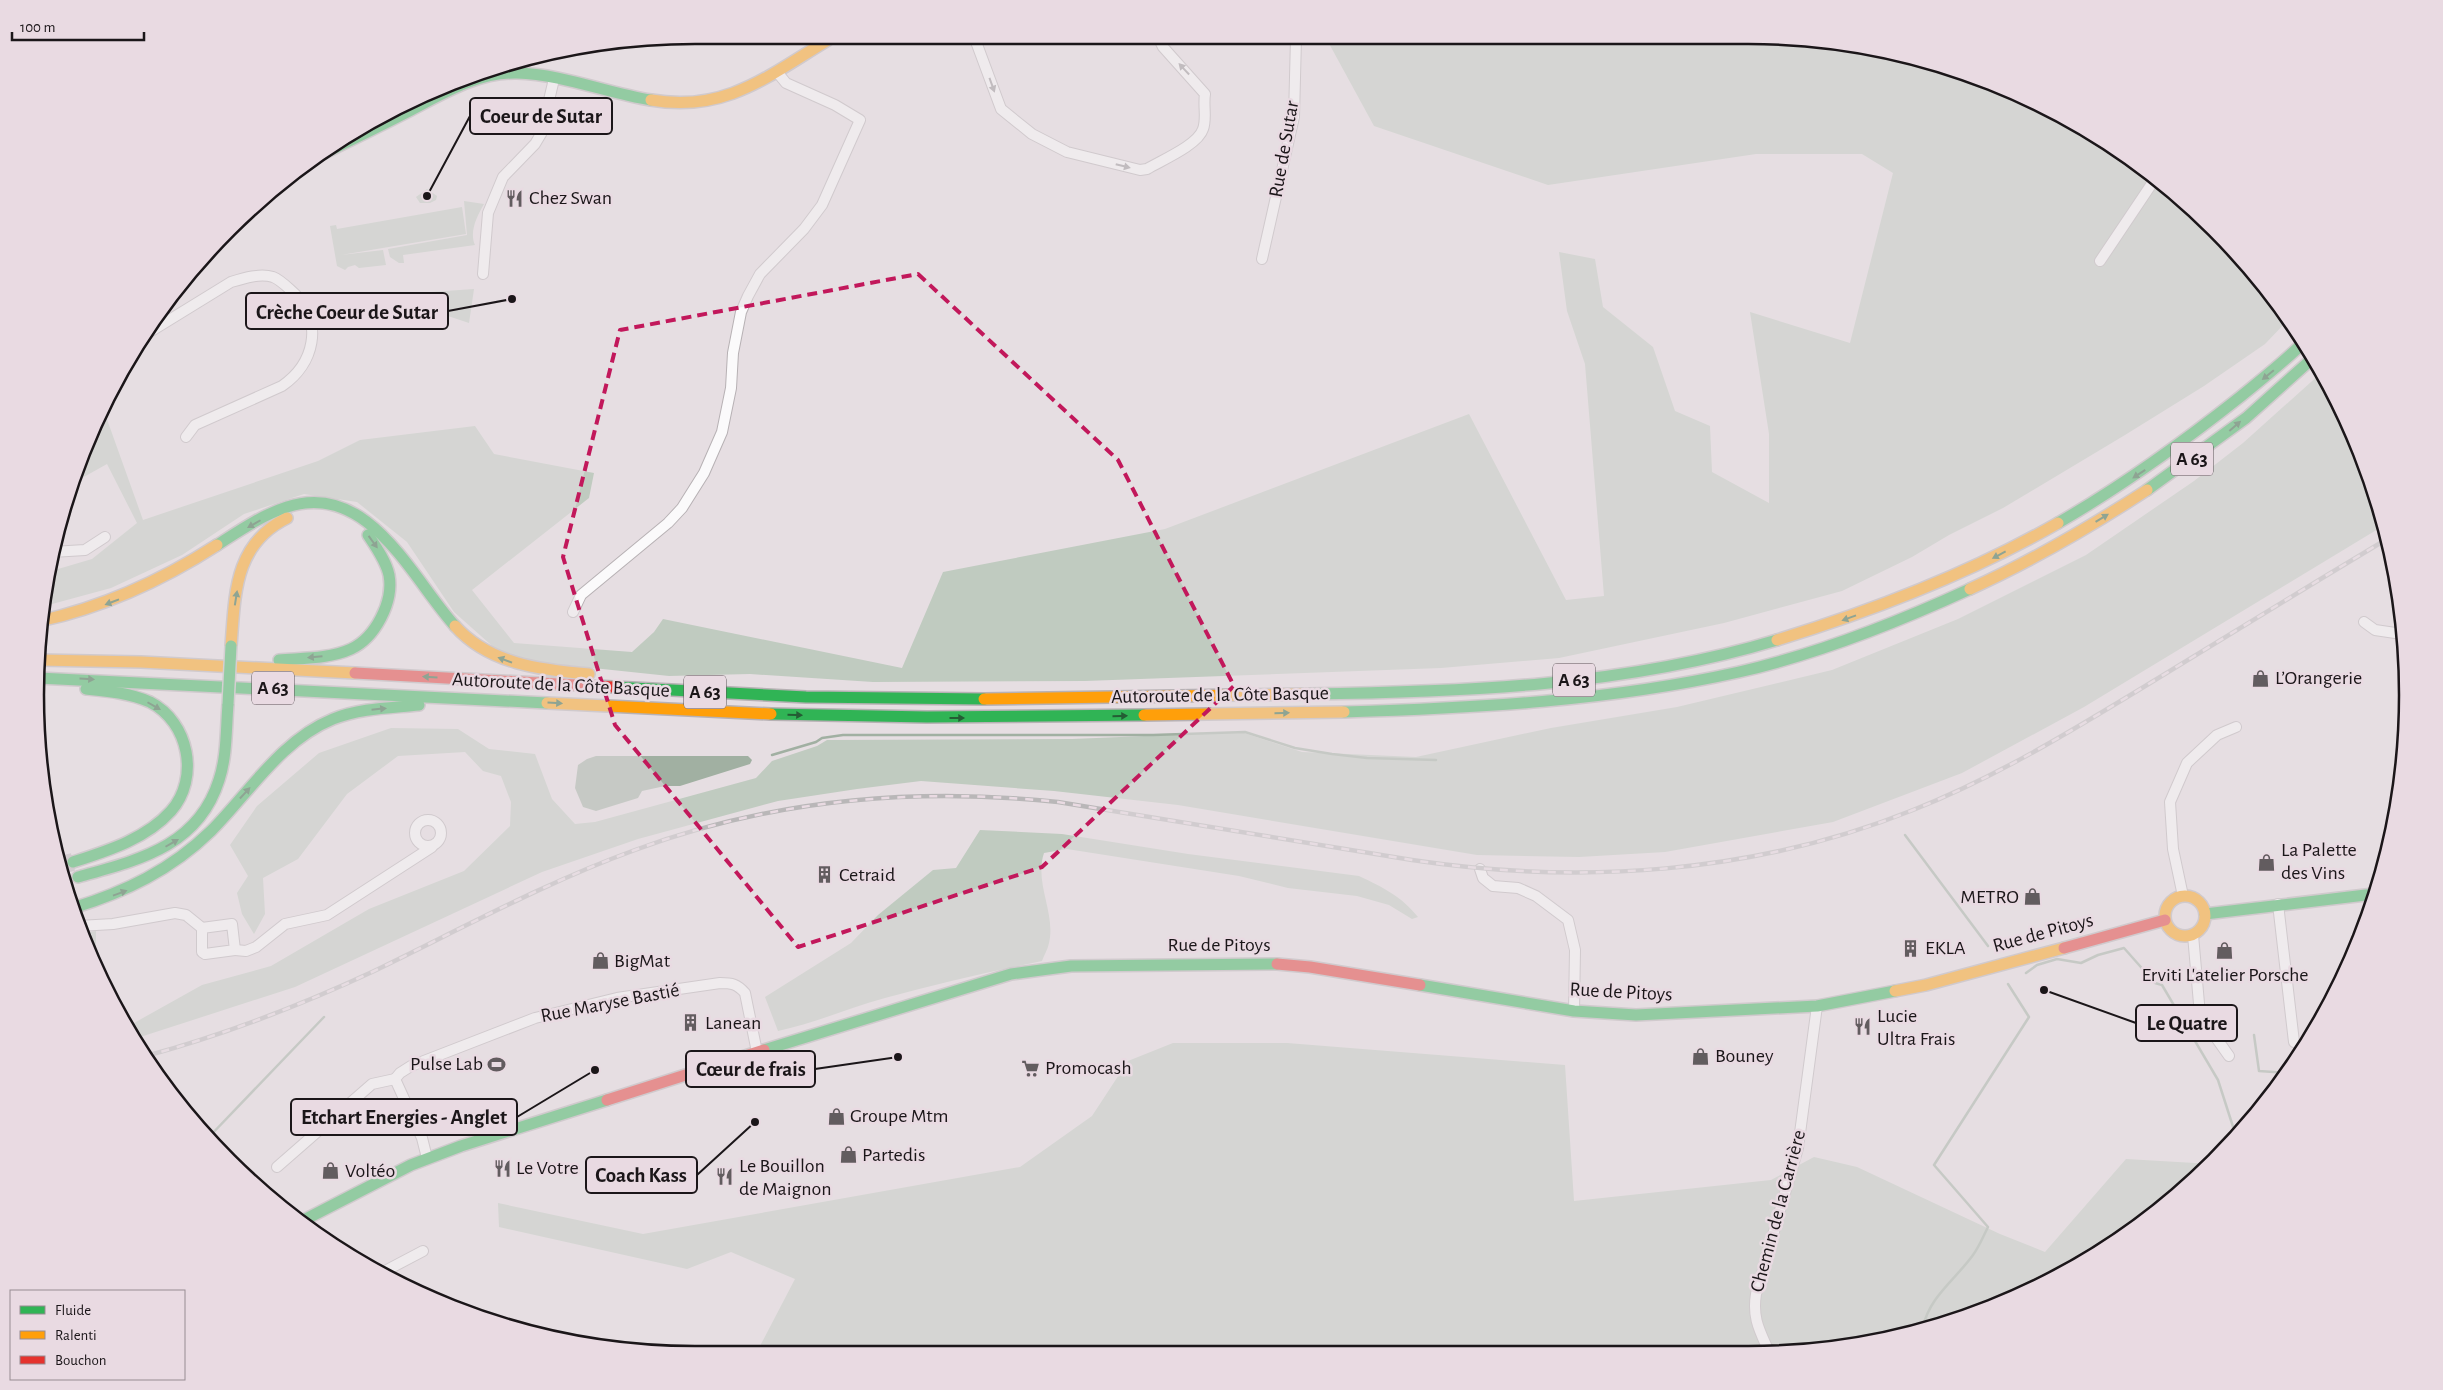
<svg xmlns="http://www.w3.org/2000/svg" width="2443" height="1390" font-family="'Alegreya Sans',sans-serif">
  <style>
    .green { fill: #c0cbc0 }
    .water { fill: #a1b0a2 }
    .lines { fill: none; stroke-linecap: round; stroke-linejoin: round }
    .stream { stroke: #a1b0a2; stroke-width: 2.5 }
    .highway-tunnel { stroke: #bdb6ba; stroke-width: 18; stroke-dasharray: 18 9; stroke-linecap: butt }
    .street-casing { stroke: #b7b1b4; stroke-width: 12 }
    .fast-casing { stroke: #b7b1b4; stroke-width: 14 }
    .slow-casing { stroke: #b7b1b4; stroke-width: 14 }
    .jam-casing { stroke: #b7b1b4; stroke-width: 14 }
    .street { stroke: #fbfafb; stroke-width: 10 }
    .fast { stroke: #30b455; stroke-width: 11 }
    .slow { stroke: #ff9f0a; stroke-width: 11 }
    .jam { stroke: #e5322d; stroke-width: 11 }
    .rail-casing { stroke: #b9b7b8; stroke-width: 4.5 }
    .rail { stroke: #e9dae2; stroke-width: 2.5; stroke-dasharray: 8; stroke-linecap: butt }
    .fast-bridge-casing { stroke: #c0bcbe; stroke-width: 14; stroke-linecap: butt }
    .fast-bridge { stroke: #30b455; stroke-width: 11 }
    .oneway { fill: #969395 }
    .oneway2 { fill: #245d34 }
    .marked { fill: none; stroke: #c2185b; stroke-width: 4; stroke-dasharray: 10 6; stroke-linejoin: round }
    .labels { text-anchor: middle; dominant-baseline: central; stroke-width: 5; stroke-linejoin: round; paint-order: stroke }
    .shield { fill: #e9dae2; stroke: #595155; stroke-width: 1 }
    .shield-label { font-size: 19px; font-weight: bold; fill: #1b1619 }
    .street-label { font-size: 20px; fill: #1b1619; stroke: #e9dae2 }
    .poi-label { font-size: 20px; fill: #1b1619; stroke: #e9dae2; text-anchor: start }
    .rim { fill: none; stroke: #1b1619; stroke-width: 2.5 }
    .leader { fill: none; stroke: #1b1619; stroke-width: 2 }
    .callout-dot { fill: #1b1619; stroke: #e9dae2; stroke-width: 2 }
    .callout { fill: #e9dae2; stroke: #1b1619; stroke-width: 2 }
    .callout-label { font-size: 21px; text-anchor: middle; font-weight: bold; fill: #1b1619 }
  </style>
  <rect width="100%" height="100%" fill="#e6dee2"/>
  <g class="green">
    <path d="M 1791,36 L 1960,70 L 2114,146 L 2214,228 L 2289,319 L 2265,344 L 2204,386 L 2125,435 L 2003,508 L 1949,535 L 1912,557 L 1842,591 L 1724,623 L 1559,658 L 1441,668 L 1085,681 L 873,682 L 750,674 L 669,676 L 536,662 L 499,652 L 454,612 L 407,542 L 357,502 L 304,494 L 244,514 L 182,555 L 111,588 L 41,607 L 48,572 L 92,559 L 137,523 L 107,464 L 73,483 L 100,412 L 104,411 L 143,520 L 318,461 L 360,440 L 475,426 L 494,454 L 594,473 L 589,498 L 472,590 L 514,643 L 632,652 L 654,632 L 663,619 L 902,668 L 943,572 L 1165,529 L 1469,414 L 1566,600 L 1604,596 L 1585,364 L 1567,311 L 1559,252 L 1595,259 L 1603,307 L 1653,347 L 1675,411 L 1710,426 L 1712,472 L 1769,503 L 1769,434 L 1750,312 L 1850,343 L 1893,173 L 1862,154 L 1756,154 L 1548,185 L 1374,126 L 1326,38 Z"/>
    <path d="M 427,189 L 437,196 L 436,200 L 430,203 L 420,203 L 416,197 Z"/>
    <path d="M 464,201 L 484,204 C 477,216 469,232 475,245 L 403,255 L 404,263 L 399,263 L 390,257 L 388,249 L 467,235 Z"/>
    <path d="M 462,207 L 466,234 L 341,255 L 383,250 L 386,265 L 359,268 L 355,265 L 348,267 L 345,270 L 337,266 L 330,226 L 336,225 L 337,229 Z"/>
    <path d="M 474,289 L 469,323 L 415,305 L 417,293 Z"/>
    <path d="M 2321,373 L 2358,442 L 2383,526 L 2084,707 L 1962,773 L 1833,822 L 1665,852 L 1579,857 L 1477,855 L 1178,805 L 1054,791 L 921,781 L 857,789 L 778,801 L 638,839 L 542,872 L 295,987 L 134,1039 L 123,1024 L 134,1023 L 202,985 L 271,966 L 369,909 L 464,871 L 510,826 L 511,802 L 501,776 L 483,771 L 465,752 L 398,756 L 347,794 L 298,859 L 263,878 L 265,914 L 254,934 L 242,914 L 237,893 L 248,876 L 230,845 L 257,806 L 319,753 L 391,728 L 458,729 L 489,749 L 535,754 L 552,799 L 575,824 L 595,822 L 756,778 L 772,761 L 817,746 L 827,740 L 1072,739 L 1241,732 L 1302,752 L 1416,757 L 1551,728 L 1677,707 L 1832,670 L 1958,619 L 2086,555 L 2194,481 L 2243,443 Z"/>
    <path d="M 980,830 L 1062,834 L 1188,854 L 1359,876 C 1384,888 1401,896 1418,917 L 1412,919 L 1389,905 L 1357,896 L 1288,888 L 1239,876 L 1067,849 L 1044,853 C 1034,883 1056,913 1049,943 C 1048,949 1044,955 1042,961 C 989,972 937,984 885,998 C 849,1008 815,1023 778,1031 L 765,997 L 851,943 L 878,915 L 933,870 L 956,868 Z"/>
    <path d="M 96,931 L 96,956 L 91,959 L 81,933 Z"/>
    <path d="M 1173,1043 L 1287,1043 L 1565,1065 L 1574,1201 L 1771,1180 L 1814,1157 L 1857,1167 L 2000,1234 L 2045,1252 L 2126,1159 L 2212,1164 L 2078,1266 L 1960,1320 L 1791,1354 L 817,1354 L 760,1346 L 795,1279 L 731,1252 L 687,1269 L 499,1227 L 498,1203 L 643,1234 L 1020,1167 L 1092,1116 L 1128,1061 Z"/>
  </g>
  <path class="water" d="M 596,756 L 748,756 L 752,760 L 750,764 L 680,786 L 665,786 L 642,791 L 638,798 L 596,811 L 583,807 L 575,788 L 578,765 L 587,759 Z"/>
  <g class="lines">
    <g class="stream">
      <path d="M 772,755 L 816,742 L 822,738 L 843,735 L 1153,735 L 1245,732 L 1295,748 L 1332,754 L 1367,758 L 1436,760"/>
      <path d="M 1905,835 L 1988,946"/>
      <path d="M 2026,973 L 2037,965 L 2057,959 L 2081,963 L 2098,955 L 2124,948 L 2155,983 L 2162,985 L 2218,1080 L 2236,1136"/>
      <path d="M 2254,1035 L 2259,1071 L 2288,1073"/>
      <path d="M 208,1138 L 324,1017"/>
      <path d="M 1923,1327 C 1930,1296 1955,1280 1973,1255 C 1979,1247 1983,1237 1988,1227 L 1934,1165 L 2029,1017 L 2008,984"/>
    </g>
    <path class="highway-tunnel" d="M 60,865 L 73,862"/>
    <defs>
      <g id="street">
        <path d="M 975,39 L 1001,109 L 1032,134 L 1067,152 L 1140,170 L 1147,169 C 1162,160 1198,145 1203,129 C 1207,119 1203,105 1205,94 L 1163,47 L 1159,39"/>
        <path d="M 1262,259 L 1294,117 L 1296,38"/>
        <path d="M 2100,261 L 2155,179"/>
        <path d="M 483,274 L 488,213 L 503,177 L 535,144 L 541,134 L 554,79"/>
        <path d="M 140,338 L 231,282 C 244,278 260,273 273,277 C 281,280 288,288 295,294 C 324,323 314,364 282,386 L 195,425 L 186,437"/>
        <path d="M 52,552 L 85,550 L 105,537"/>
        <path d="M 573,612 L 581,595 L 668,523 L 682,508 L 704,473 L 722,432 L 731,388 L 733,353 L 741,312 L 748,296 L 760,274 L 804,229 L 822,205 L 860,120 L 835,105 L 786,83 L 777,72"/>
        <path d="M 2364,622 L 2375,630 L 2402,634"/>
        <circle cx="428" cy="833" r="13"/>
        <path d="M 1480,869 L 1483,878 L 1493,886 L 1518,888 L 1536,896 L 1568,920 L 1575,950 L 1574,1011"/>
        <path d="M 2183,896 L 2173,849 L 2170,802 L 2187,763 L 2217,735 L 2236,727"/>
        <path d="M 2278,904 L 2294,1042"/>
        <path d="M 232,924 L 235,950 L 205,954 L 202,952 L 202,928 Z"/>
        <path d="M 79,926 L 113,924 L 175,913 L 186,915 L 202,928"/>
        <path d="M 2193,935 L 2200,1015 L 2229,1056"/>
        <path d="M 235,950 L 246,951 L 256,947 L 285,924 L 327,915 L 432,847"/>
        <path d="M 427,1158 L 422,1138 L 395,1079 L 400,1073 L 411,1066 L 535,1018 L 617,998 L 720,983 C 732,983 737,984 745,993 L 757,1052"/>
        <path d="M 277,1167 L 372,1084 L 395,1079"/>
        <path d="M 385,1271 L 423,1251"/>
        <path d="M 1770,1354 C 1760,1331 1752,1319 1756,1294 L 1798,1148 L 1817,1006"/>
      </g>
      <g id="fast">
        <path d="M 312,159 C 345,143 378,127 411,110 C 444,93 478,72 517,73 C 562,74 607,93 651,100"/>
        <path d="M 2147,490 L 2246,418 L 2313,358"/>
        <path d="M 2058,523 C 2122,486 2182,443 2240,397 C 2262,379 2284,362 2304,342"/>
        <path d="M 217,545 C 239,531 262,515 287,507 C 368,480 411,577 455,626"/>
        <path d="M 279,660 C 302,658 329,659 351,649 C 375,638 394,602 389,575 C 386,561 376,547 368,535"/>
        <path d="M 38,678 L 547,703"/>
        <path d="M 613,687 L 806,697 L 984,699"/>
        <path d="M 1308,694 C 1465,692 1625,686 1777,640"/>
        <path d="M 1344,712 C 1477,708 1609,701 1739,672 C 1818,654 1896,623 1970,589"/>
        <path d="M 771,714 L 927,717 L 1144,715"/>
        <path d="M 73,862 C 107,851 146,839 171,811 C 200,778 189,722 150,702 C 130,693 107,691 86,689"/>
        <path d="M 78,877 C 138,860 198,847 219,780 C 227,756 226,729 228,704"/>
        <path d="M 73,908 C 125,892 171,870 211,831 C 249,793 281,740 333,719 C 361,708 390,708 419,705"/>
        <path d="M 2205,914 L 2374,894"/>
        <path d="M 1420,985 L 1574,1011 L 1636,1015 L 1817,1006 L 1895,991"/>
        <path d="M 764,1050 L 1011,974 L 1071,966 L 1277,964"/>
        <path d="M 302,1221 L 411,1165 L 461,1146 L 607,1100"/>
      </g>
      <g id="slow">
        <path d="M 651,100 C 725,113 768,76 828,40"/>
        <path d="M 1970,589 C 2032,561 2090,527 2147,490"/>
        <path d="M 40,621 C 104,607 161,581 217,545"/>
        <path d="M 455,626 C 489,664 541,670 589,674"/>
        <path d="M 1777,640 C 1875,610 1969,574 2058,523"/>
        <path d="M 231,646 C 235,594 234,544 287,518"/>
        <path d="M 39,660 L 141,662 L 355,673"/>
        <path d="M 984,699 L 1308,694"/>
        <path d="M 547,703 L 771,714"/>
        <path d="M 1144,715 L 1344,712"/>
        <circle cx="2185" cy="916" r="20"/>
        <path d="M 1895,991 L 1926,985 L 2064,948"/>
      </g>
      <g id="jam">
        <path d="M 355,673 L 613,687"/>
        <path d="M 2064,948 L 2165,920"/>
        <path d="M 1277,964 L 1310,967 L 1420,985"/>
        <path d="M 607,1100 L 764,1050"/>
      </g>
    </defs>
    <use href="#street" class="street-casing"/>
    <use href="#fast" class="fast-casing"/>
    <use href="#slow" class="slow-casing"/>
    <use href="#jam" class="jam-casing"/>
    <use href="#street" class="street"/>
    <use href="#fast" class="fast"/>
    <use href="#slow" class="slow"/>
    <use href="#jam" class="jam"/>
    <defs>
      <path id="rail" d="M 146,1056 C 223,1035 299,1006 372,972 C 459,930 544,883 635,850 C 770,800 915,787 1058,802 L 1412,860 C 1580,885 1754,874 1913,810 C 1994,778 2068,733 2142,688 C 2224,638 2305,588 2387,539"/>
    </defs>
    <use href="#rail" class="rail-casing"/>
    <use href="#rail" class="rail"/>
    <defs>
      <path id="fast-bridge" d="M 228,704 L 231,646"/>
    </defs>
    <use href="#fast-bridge" class="fast-bridge-casing"/>
    <use href="#fast-bridge" class="fast-bridge"/>
  </g>
  <defs><path id="oneway-solid" d="M-6-.8H1V-3.2L6.5 0L1 3.2V.8H-6Z" transform="scale(1.25)"/></defs>
  <g class="oneway">
    <use href="#oneway-solid" transform="translate(1184 69) rotate(-133)"/>
    <use href="#oneway-solid" transform="translate(992 85) rotate(70)"/>
    <use href="#oneway-solid" transform="translate(1123 166) rotate(14)"/>
  </g>
  <g class="oneway2">
    <use href="#oneway-solid" transform="translate(2268 375) rotate(141)"/>
    <use href="#oneway-solid" transform="translate(2235 426) rotate(-41)"/>
    <use href="#oneway-solid" transform="translate(2139 474) rotate(147)"/>
    <use href="#oneway-solid" transform="translate(2102 518) rotate(-31)"/>
    <use href="#oneway-solid" transform="translate(254 524) rotate(150)"/>
    <use href="#oneway-solid" transform="translate(373 542) rotate(54)"/>
    <use href="#oneway-solid" transform="translate(1999 555) rotate(152)"/>
    <use href="#oneway-solid" transform="translate(236 598) rotate(-81)"/>
    <use href="#oneway-solid" transform="translate(112 602) rotate(159)"/>
    <use href="#oneway-solid" transform="translate(1849 618) rotate(160)"/>
    <use href="#oneway-solid" transform="translate(315 657) rotate(175)"/>
    <use href="#oneway-solid" transform="translate(505 660) rotate(-160)"/>
    <use href="#oneway-solid" transform="translate(430 677) rotate(-177)"/>
    <use href="#oneway-solid" transform="translate(87 679) rotate(3)"/>
    <use href="#oneway-solid" transform="translate(555 703) rotate(3)"/>
    <use href="#oneway-solid" transform="translate(154 706) rotate(30)"/>
    <use href="#oneway-solid" transform="translate(379 709) rotate(-6)"/>
    <use href="#oneway-solid" transform="translate(1282 713) rotate(-1)"/>
    <use href="#oneway-solid" transform="translate(795 715) rotate(2)"/>
    <use href="#oneway-solid" transform="translate(1120 716) rotate(-1)"/>
    <use href="#oneway-solid" transform="translate(957 718)"/>
    <use href="#oneway-solid" transform="translate(245 793) rotate(-47)"/>
    <use href="#oneway-solid" transform="translate(172 843) rotate(-30)"/>
    <use href="#oneway-solid" transform="translate(120 893) rotate(-20)"/>
  </g>
  <path d="M0 0H2443V1390H0ZM 918,274 L 1118,460 L 1234,686 L 1042,867 L 798,947 L 615,725 L 563,557 L 620,330 Z" fill="#e6dee2" fill-opacity=".55" fill-rule="evenodd"/>
  <path class="marked" d="M 918,274 L 1118,460 L 1234,686 L 1042,867 L 798,947 L 615,725 L 563,557 L 620,330 Z"/>
  <defs>
    <symbol id="restaurant-bare" viewBox="-9 -9 18 18"><path d="M-5-6h1v4h1v-4h1v4h1v-4h1v5L-1.5 .5V6h-2V.5L-5-1ZM5-6V6H3V1.5H1.5Q1.5-4 5-6Z" fill="#625c5f" stroke="#e9dae2" stroke-width="2.5" paint-order="stroke"/></symbol>
    <symbol id="shop-bare" viewBox="-9 -9 18 18"><path d="M-5-2.5h2.3a2.7 3.5 0 0 1 5.4 0H5L5.5 6h-11ZM-1.5-2.5h3a1.5 2.3 0 0 0-3 0Z" fill="#625c5f" stroke="#e9dae2" stroke-width="2.5" paint-order="stroke"/></symbol>
    <symbol id="building-bare" viewBox="-9 -9 18 18"><path d="M-4-6H4V6H1V3H-1V6H-4ZM-2.5-4.3h1.7v1.8h-1.7ZM.8-4.3h1.7v1.8H.8ZM-2.5-1h1.7V.8h-1.7ZM.8-1h1.7V.8H.8Z" fill="#625c5f" stroke="#e9dae2" stroke-width="2.5" paint-order="stroke"/></symbol>
    <symbol id="stadium-bare" viewBox="-9 -9 18 18"><path d="M0-5a6.5 5 0 1 0 0 10a6.5 5 0 1 0 0-10ZM-3.5-1.8h7v3.6h-7Z" fill="#625c5f" stroke="#e9dae2" stroke-width="2.5" paint-order="stroke"/></symbol>
    <symbol id="supermarket-bare" viewBox="-9 -9 18 18"><path d="M-6-5.5h2.5l.6 2H6L4.5 2H-2.5L-4.4-4H-6ZM-1.5 3.2a1.3 1.3 0 1 0 .1 0ZM3 3.2a1.3 1.3 0 1 0 .1 0Z" fill="#625c5f" stroke="#e9dae2" stroke-width="2.5" paint-order="stroke"/></symbol>
  </defs>
  <g fill-rule="evenodd">
    <use href="#restaurant-bare" x="502" y="186" width="25" height="25"/>
    <use href="#shop-bare" x="2248" y="666" width="25" height="25"/>
    <use href="#shop-bare" x="2254" y="850" width="25" height="25"/>
    <use href="#building-bare" x="812" y="862" width="25" height="25"/>
    <use href="#shop-bare" x="2020" y="884" width="25" height="25"/>
    <use href="#building-bare" x="1898" y="936" width="25" height="25"/>
    <use href="#shop-bare" x="2212" y="938" width="25" height="25"/>
    <use href="#shop-bare" x="588" y="948" width="25" height="25"/>
    <use href="#building-bare" x="678" y="1010" width="25" height="25"/>
    <use href="#restaurant-bare" x="1850" y="1014" width="25" height="25"/>
    <use href="#shop-bare" x="1688" y="1044" width="25" height="25"/>
    <use href="#stadium-bare" x="484" y="1052" width="25" height="25"/>
    <use href="#supermarket-bare" x="1018" y="1056" width="25" height="25"/>
    <use href="#shop-bare" x="824" y="1104" width="25" height="25"/>
    <use href="#shop-bare" x="836" y="1142" width="25" height="25"/>
    <use href="#restaurant-bare" x="490" y="1156" width="25" height="25"/>
    <use href="#shop-bare" x="318" y="1158" width="25" height="25"/>
    <use href="#restaurant-bare" x="712" y="1164" width="25" height="25"/>
  </g>
  <g class="labels">
    <g class="shield">
      <rect x="2171" y="442.5" width="42" height="33" rx="4"/>
      <rect x="1553" y="663.5" width="42" height="33" rx="4"/>
      <rect x="252" y="671.5" width="42" height="33" rx="4"/>
      <rect x="684" y="675.5" width="42" height="33" rx="4"/>
    </g>
    <g class="shield-label">
      <text x="2192" y="459">A 63</text>
      <text x="1574" y="680">A 63</text>
      <text x="273" y="688">A 63</text>
      <text x="705" y="692">A 63</text>
    </g>
    <g class="street-label">
      <text transform="translate(1284 149) rotate(-80)">Rue de Sutar</text>
      <text transform="translate(561 685) rotate(3)">Autoroute de la Côte Basque</text>
      <text transform="translate(1220 695) rotate(-1)">Autoroute de la Côte Basque</text>
      <text transform="translate(2043 933) rotate(-15)">Rue de Pitoys</text>
      <text x="1219" y="945">Rue de Pitoys</text>
      <text transform="translate(1621 992) rotate(3)">Rue de Pitoys</text>
      <text transform="translate(610 1003) rotate(-11)">Rue Maryse Bastié</text>
      <text transform="translate(1778 1211) rotate(-75)">Chemin de la Carrière</text>
    </g>
    <g class="poi-label">
      <text x="529" y="198">Chez Swan</text>
      <text x="2275" y="678">L’Orangerie</text>
      <text x="2281" y="850">La Palette<tspan x="2281" dy="23">des Vins</tspan></text>
      <text x="839" y="875">Cetraid</text>
      <text x="2019" y="897" text-anchor="end">METRO</text>
      <text x="1925" y="948">EKLA</text>
      <text x="614" y="961">BigMat</text>
      <text x="2225" y="975" text-anchor="middle">Erviti L'atelier Porsche</text>
      <text x="1877" y="1016">Lucie<tspan x="1877" dy="23">Ultra Frais</tspan></text>
      <text x="705" y="1023">Lanean</text>
      <text x="1715" y="1056">Bouney</text>
      <text x="483" y="1064" text-anchor="end">Pulse Lab</text>
      <text x="1045" y="1068">Promocash</text>
      <text x="850" y="1116">Groupe Mtm</text>
      <text x="862" y="1155">Partedis</text>
      <text x="739" y="1166">Le Bouillon<tspan x="739" dy="23">de Maignon</tspan></text>
      <text x="516" y="1168">Le Votre</text>
      <text x="345" y="1171">Voltéo</text>
    </g>
  </g>
  <path d="M0 0H2443V1390H0ZM695 44H1748A651 651 0 0 1 2399 695V695A651 651 0 0 1 1748 1346H695A651 651 0 0 1 44 695V695A651 651 0 0 1 695 44Z" fill="#e9dae2" fill-rule="evenodd"/>
  <path class="rim" d="M695 44H1748A651 651 0 0 1 2399 695V695A651 651 0 0 1 1748 1346H695A651 651 0 0 1 44 695V695A651 651 0 0 1 695 44Z"/>
  <path class="leader" d="M427 196L470 116M512 299L448 311M2044 990L2136 1023M898 1057L815 1069M595 1070L517 1117M755 1122L697 1175"/>
  <g class="callout-dot">
    <circle cx="427" cy="196" r="5"/>
    <circle cx="512" cy="299" r="5"/>
    <circle cx="2044" cy="990" r="5"/>
    <circle cx="898" cy="1057" r="5"/>
    <circle cx="595" cy="1070" r="5"/>
    <circle cx="755" cy="1122" r="5"/>
  </g>
  <g class="callout">
    <rect x="470" y="98" width="142" height="36" rx="5"/>
    <rect x="246" y="293" width="202" height="36" rx="5"/>
    <rect x="2136" y="1005" width="101" height="36" rx="5"/>
    <rect x="686" y="1051" width="129" height="36" rx="5"/>
    <rect x="291" y="1099" width="226" height="36" rx="5"/>
    <rect x="586" y="1157" width="111" height="36" rx="5"/>
  </g>
  <g class="callout-label">
    <text x="541" y="123">Coeur de Sutar</text>
    <text x="347" y="319">Crèche Coeur de Sutar</text>
    <text x="2187" y="1030">Le Quatre</text>
    <text x="751" y="1076">Cœur de frais</text>
    <text x="404" y="1124">Etchart Energies - Anglet</text>
    <text x="641" y="1182">Coach Kass</text>
  </g>
  <rect x="10" y="1290" width="175" height="90" fill="#e9dae2" stroke="#978c92"/>
  <rect x="20" y="1306" width="25" height="8" fill="#30b455" stroke="#978c92"/>
  <text x="55" y="1315" font-size="15" fill="#1b1619">Fluide</text>
  <rect x="20" y="1331" width="25" height="8" fill="#ff9f0a" stroke="#978c92"/>
  <text x="55" y="1340" font-size="15" fill="#1b1619">Ralenti</text>
  <rect x="20" y="1356" width="25" height="8" fill="#e5322d" stroke="#978c92"/>
  <text x="55" y="1365" font-size="15" fill="#1b1619">Bouchon</text>
  <path d="M12 32v8h132v-8" fill="none" stroke="#1b1619" stroke-width="2.5"/>
  <text x="20" y="32" font-size="15" fill="#1b1619" stroke="#e9dae2" stroke-width="4" paint-order="stroke">100 m</text>
</svg>
